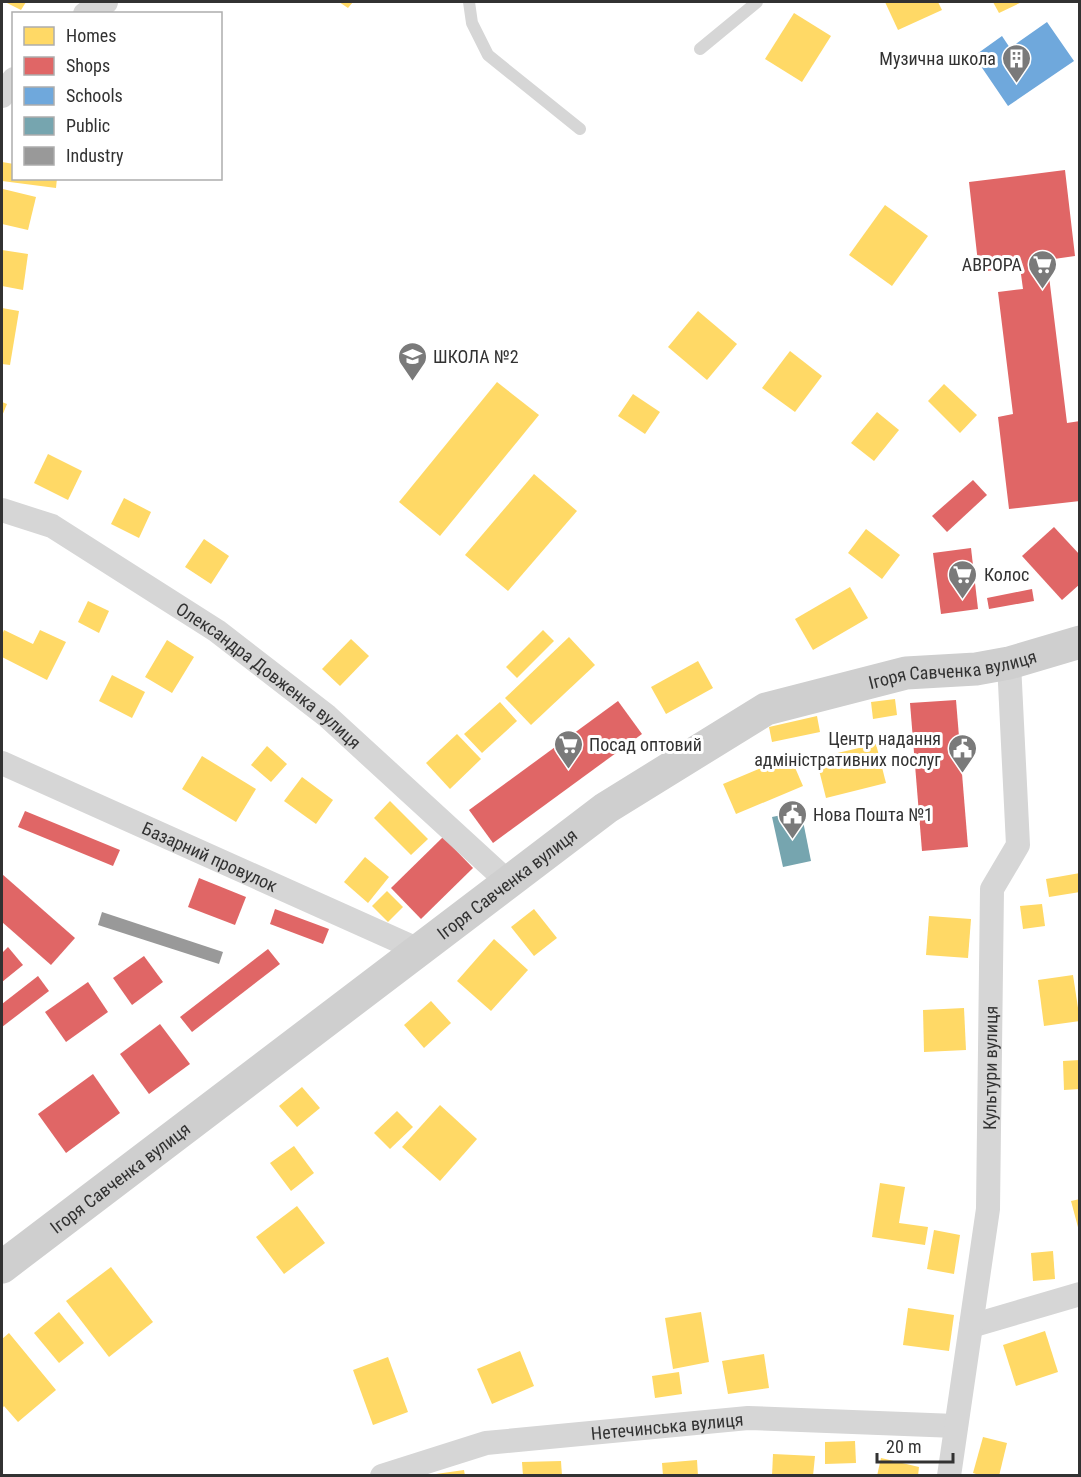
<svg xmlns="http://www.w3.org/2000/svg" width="1081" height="1477" font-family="'Roboto Condensed',sans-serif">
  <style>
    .homes { fill: #ffd966 }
    .shops { fill: #e06666 }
    .schools { fill: #6fa8dc }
    .public { fill: #76a5af }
    .industry { fill: #999 }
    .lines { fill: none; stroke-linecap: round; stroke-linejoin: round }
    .lane { stroke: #d6d6d6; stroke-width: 12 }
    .street { stroke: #d6d6d6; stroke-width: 24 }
    .secondary { stroke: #cfcfcf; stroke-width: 33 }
    .labels { text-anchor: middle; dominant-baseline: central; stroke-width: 6; stroke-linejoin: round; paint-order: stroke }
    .poi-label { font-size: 18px; fill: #323232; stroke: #fff; text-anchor: start }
    .street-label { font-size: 18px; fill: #323232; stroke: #fff }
  </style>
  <rect width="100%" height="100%" fill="#fff"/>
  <g class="homes">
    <path d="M 5,2 L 26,2 L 21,10 Z"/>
    <path d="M 339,2 L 353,2 L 348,8 Z"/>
    <path d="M 885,2 L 938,2 L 942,10 L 898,30 Z"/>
    <path d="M 993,2 L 1022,2 L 999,13 Z"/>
    <path d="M 794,13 L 831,36 L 802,82 L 765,59 Z"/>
    <path d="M 2,162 L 14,164 L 14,178 L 57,178 L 56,188 L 2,181 Z"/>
    <path d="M 3,189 L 36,197 L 28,230 L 2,224 Z"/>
    <path d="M 885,205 L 928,236 L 892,286 L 849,255 Z"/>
    <path d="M 2,250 L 28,254 L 23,290 L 2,286 Z"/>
    <path d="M 2,308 L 19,311 L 10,365 L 2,364 Z"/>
    <path d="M 698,311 L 737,344 L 707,380 L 668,347 Z"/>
    <path d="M 790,351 L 822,376 L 795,412 L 762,388 Z"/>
    <path d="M 497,382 L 539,415 L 440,536 L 399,502 Z"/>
    <path d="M 944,384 L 977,415 L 960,433 L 928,401 Z"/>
    <path d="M 633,394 L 660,412 L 645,434 L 618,416 Z"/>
    <path d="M 2,402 L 7,404 L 2,416 Z"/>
    <path d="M 877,412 L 899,430 L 874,461 L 851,443 Z"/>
    <path d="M 48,454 L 82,471 L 68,500 L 34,483 Z"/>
    <path d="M 534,474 L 577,511 L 508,591 L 465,555 Z"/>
    <path d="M 124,498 L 151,512 L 139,538 L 111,524 Z"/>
    <path d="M 866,529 L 900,555 L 882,579 L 848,553 Z"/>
    <path d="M 204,539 L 229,556 L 211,584 L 185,567 Z"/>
    <path d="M 850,587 L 868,618 L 813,650 L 795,619 Z"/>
    <path d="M 88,601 L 109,611 L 99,633 L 78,622 Z"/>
    <path d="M 4,630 L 33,644 L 40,630 L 66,642 L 47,680 L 2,657 L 2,635 Z"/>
    <path d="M 543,630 L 554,641 L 517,678 L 506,667 Z"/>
    <path d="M 569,637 L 595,665 L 531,725 L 505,698 Z"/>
    <path d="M 351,639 L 369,656 L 340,686 L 322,669 Z"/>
    <path d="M 167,640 L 194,657 L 172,693 L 145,677 Z"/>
    <path d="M 698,661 L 713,688 L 666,714 L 651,687 Z"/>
    <path d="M 112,675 L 145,692 L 132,718 L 99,701 Z"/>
    <path d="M 895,699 L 897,715 L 873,719 L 871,702 Z"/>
    <path d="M 500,702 L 517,721 L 482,753 L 464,734 Z"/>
    <path d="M 817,716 L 820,732 L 772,742 L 769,727 Z"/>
    <path d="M 457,734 L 481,759 L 450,789 L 426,763 Z"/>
    <path d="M 876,744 L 886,783 L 826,798 L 816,758 Z"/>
    <path d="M 267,746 L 287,764 L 271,782 L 251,765 Z"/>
    <path d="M 202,756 L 256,789 L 236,822 L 182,789 Z"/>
    <path d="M 790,756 L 803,786 L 736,814 L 723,784 Z"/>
    <path d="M 302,777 L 333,800 L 316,824 L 284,801 Z"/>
    <path d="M 390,801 L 428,839 L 411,855 L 374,818 Z"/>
    <path d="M 365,857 L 389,877 L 368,903 L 344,882 Z"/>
    <path d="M 1080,873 L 1080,892 L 1049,897 L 1046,879 Z"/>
    <path d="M 387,891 L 403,907 L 388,922 L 372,906 Z"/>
    <path d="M 1042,904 L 1045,926 L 1023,929 L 1020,906 Z"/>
    <path d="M 534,909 L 557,938 L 534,956 L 511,927 Z"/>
    <path d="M 929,916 L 971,919 L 968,958 L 926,955 Z"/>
    <path d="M 494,939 L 528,970 L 491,1011 L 457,981 Z"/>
    <path d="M 1073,975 L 1080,1021 L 1044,1026 L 1038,980 Z"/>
    <path d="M 431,1001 L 451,1023 L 424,1048 L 404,1025 Z"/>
    <path d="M 964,1008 L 966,1050 L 924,1052 L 923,1010 Z"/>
    <path d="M 1080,1060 L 1080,1089 L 1064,1090 L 1063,1061 Z"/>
    <path d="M 302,1087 L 320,1108 L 297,1127 L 279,1106 Z"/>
    <path d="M 440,1105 L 477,1139 L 440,1181 L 402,1147 Z"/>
    <path d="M 397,1111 L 413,1127 L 390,1149 L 374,1133 Z"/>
    <path d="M 294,1146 L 314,1173 L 291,1191 L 270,1163 Z"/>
    <path d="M 880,1183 L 905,1187 L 899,1223 L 928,1227 L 925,1245 L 872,1237 Z"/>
    <path d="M 1080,1199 L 1080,1231 L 1079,1231 L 1071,1201 Z"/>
    <path d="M 297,1206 L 325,1243 L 284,1274 L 256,1237 Z"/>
    <path d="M 934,1230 L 960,1235 L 954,1274 L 927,1269 Z"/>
    <path d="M 1053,1251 L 1055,1279 L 1033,1281 L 1031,1253 Z"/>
    <path d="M 111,1267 L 153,1322 L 109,1357 L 66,1301 Z"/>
    <path d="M 908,1308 L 954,1315 L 949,1351 L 903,1345 Z"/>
    <path d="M 59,1312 L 84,1343 L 59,1363 L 34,1333 Z"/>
    <path d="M 701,1312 L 709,1362 L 673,1369 L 665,1318 Z"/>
    <path d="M 1045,1331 L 1058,1372 L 1016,1386 L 1003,1345 Z"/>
    <path d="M 9,1333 L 56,1390 L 18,1422 L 4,1406 L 2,1409 L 2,1339 Z"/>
    <path d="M 520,1351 L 534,1386 L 492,1404 L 477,1369 Z"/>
    <path d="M 764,1354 L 769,1388 L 728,1394 L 722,1361 Z"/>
    <path d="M 388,1357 L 408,1412 L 373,1425 L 353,1370 Z"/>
    <path d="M 679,1372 L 682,1394 L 655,1398 L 652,1376 Z"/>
    <path d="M 983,1437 L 1007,1443 L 999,1476 L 982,1476 L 973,1473 Z"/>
    <path d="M 855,1441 L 856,1463 L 825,1464 L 825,1442 Z"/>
    <path d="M 773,1454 L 815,1456 L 813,1476 L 772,1476 Z"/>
    <path d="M 881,1458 L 919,1467 L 918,1476 L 877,1476 Z"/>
    <path d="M 697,1460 L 698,1476 L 663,1476 L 662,1463 Z"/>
    <path d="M 561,1461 L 562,1476 L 523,1476 L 522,1462 Z"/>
    <path d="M 464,1470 L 465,1476 L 436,1476 L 436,1474 Z"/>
  </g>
  <g class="shops">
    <path d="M 1065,170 L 1075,256 L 1047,260 L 1067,423 L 1080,421 L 1080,501 L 1009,509 L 998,417 L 1013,414 L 998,292 L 1023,289 L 1020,267 L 979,272 L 969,182 Z"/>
    <path d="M 973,480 L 987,495 L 947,532 L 932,516 Z"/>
    <path d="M 1054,527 L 1080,555 L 1080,584 L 1062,600 L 1022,556 Z"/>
    <path d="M 971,548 L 978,609 L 941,614 L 933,553 Z"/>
    <path d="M 1032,589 L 1034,601 L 989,609 L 987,598 Z"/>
    <path d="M 956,700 L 968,847 L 922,851 L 910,703 Z"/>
    <path d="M 618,701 L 642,734 L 493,843 L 469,810 Z"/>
    <path d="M 25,811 L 120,850 L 113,866 L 18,827 Z"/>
    <path d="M 443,837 L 473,868 L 421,919 L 391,888 Z"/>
    <path d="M 2,874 L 75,938 L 51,965 L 2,922 Z"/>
    <path d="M 199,878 L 246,897 L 235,925 L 188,907 Z"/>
    <path d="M 275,909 L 329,929 L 323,944 L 270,924 Z"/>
    <path d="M 8,947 L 23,965 L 2,982 L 2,953 Z"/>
    <path d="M 268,949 L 280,964 L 192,1032 L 180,1017 Z"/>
    <path d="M 144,956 L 163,982 L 132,1005 L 113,978 Z"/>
    <path d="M 38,976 L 49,991 L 2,1027 L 2,1004 Z"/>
    <path d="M 88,982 L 108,1012 L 66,1042 L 45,1012 Z"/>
    <path d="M 160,1024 L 190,1064 L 149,1094 L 120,1054 Z"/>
    <path d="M 93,1074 L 120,1113 L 66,1153 L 38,1114 Z"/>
  </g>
  <path class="schools" d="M 1047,22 L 1074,61 L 1008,106 L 974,56 L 1002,36 L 1010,48 Z"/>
  <path class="public" d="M 801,811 L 811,861 L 783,867 L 772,817 Z"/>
  <path class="industry" d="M 102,912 L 223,952 L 219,964 L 98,925 Z"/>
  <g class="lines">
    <g class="lane">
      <path d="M 469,2 L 472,23 L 488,55 L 580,129"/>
      <path d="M 700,49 L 757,2"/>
    </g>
    <g class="street">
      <path d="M 85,14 L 106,2"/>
      <path d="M 2,96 L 14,79"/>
      <path id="s1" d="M 2,510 L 52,526 L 217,631 L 327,716 L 508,882"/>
      <path id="s2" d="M 2,763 L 419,950"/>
      <path d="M 971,1326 L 1080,1294"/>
      <path id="s3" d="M 382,1476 L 486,1443 L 748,1418 L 956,1426"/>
      <path id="s4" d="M 949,1476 L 988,1209 L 992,889 L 1018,845 L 1009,663"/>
    </g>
    <path class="secondary" id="s5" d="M 2,1267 L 606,808 L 766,709 L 906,673 L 976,669 L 1009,663 L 1080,642"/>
  </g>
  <defs>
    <symbol id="building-pin" viewBox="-11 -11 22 30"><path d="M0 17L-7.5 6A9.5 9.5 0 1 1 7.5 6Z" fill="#7a7a7a" stroke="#fff"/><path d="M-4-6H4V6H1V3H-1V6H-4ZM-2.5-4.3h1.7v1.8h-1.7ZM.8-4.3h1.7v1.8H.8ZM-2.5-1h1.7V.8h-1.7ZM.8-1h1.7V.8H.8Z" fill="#fff"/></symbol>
    <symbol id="supermarket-pin" viewBox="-11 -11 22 30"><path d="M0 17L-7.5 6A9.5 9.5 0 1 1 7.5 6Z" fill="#7a7a7a" stroke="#fff"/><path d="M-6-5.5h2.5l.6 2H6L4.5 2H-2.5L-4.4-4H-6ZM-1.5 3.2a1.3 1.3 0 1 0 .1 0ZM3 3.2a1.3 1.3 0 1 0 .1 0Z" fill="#fff"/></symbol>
    <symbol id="school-pin" viewBox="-11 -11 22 30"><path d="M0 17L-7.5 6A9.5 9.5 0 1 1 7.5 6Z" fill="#7a7a7a" stroke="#fff"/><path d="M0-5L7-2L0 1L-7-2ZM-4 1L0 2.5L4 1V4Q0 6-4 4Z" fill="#fff"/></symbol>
    <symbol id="civic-pin" viewBox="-11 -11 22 30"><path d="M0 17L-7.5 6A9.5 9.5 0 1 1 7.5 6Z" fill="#7a7a7a" stroke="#fff"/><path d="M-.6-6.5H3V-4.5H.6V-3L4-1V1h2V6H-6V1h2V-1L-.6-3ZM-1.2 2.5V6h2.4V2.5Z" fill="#fff"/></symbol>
  </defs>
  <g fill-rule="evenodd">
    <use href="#building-pin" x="1000" y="42" width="33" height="45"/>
    <use href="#supermarket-pin" x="1026" y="248" width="33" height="45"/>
    <use href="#school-pin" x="396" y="340" width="33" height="45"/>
    <use href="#supermarket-pin" x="946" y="558" width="33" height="45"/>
    <use href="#supermarket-pin" x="552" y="728" width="33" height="45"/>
    <use href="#civic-pin" x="946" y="732" width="33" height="45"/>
    <use href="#civic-pin" x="776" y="798" width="33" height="45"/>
  </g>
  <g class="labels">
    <g class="poi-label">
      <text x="996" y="58" text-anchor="end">Музична школа</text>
      <text x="1022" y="264" text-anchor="end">АВРОРА</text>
      <text x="433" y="356">ШКОЛА №2</text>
      <text x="984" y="574">Колос</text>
      <text x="941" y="738" text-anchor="end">Центр надання<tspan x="941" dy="21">адміністративних послуг</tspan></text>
      <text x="589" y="744">Посад оптовий</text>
      <text x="813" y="814">Нова Пошта №1</text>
    </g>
    <g class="street-label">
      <text stroke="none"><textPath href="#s5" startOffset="1138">Ігоря Савченка вулиця</textPath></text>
      <text stroke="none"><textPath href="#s1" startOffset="316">Олександра Довженка вулиця</textPath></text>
      <text stroke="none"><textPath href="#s2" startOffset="228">Базарний провулок</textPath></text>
      <text stroke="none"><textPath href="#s5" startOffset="634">Ігоря Савченка вулиця</textPath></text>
      <text stroke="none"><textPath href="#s4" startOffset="411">Культури вулиця</textPath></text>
      <text stroke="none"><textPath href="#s5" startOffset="148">Ігоря Савченка вулиця</textPath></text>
      <text stroke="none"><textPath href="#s3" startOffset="291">Нетечинська вулиця</textPath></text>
    </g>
  </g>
  <rect width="1081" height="1477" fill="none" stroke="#323232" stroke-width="6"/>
  <rect x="12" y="12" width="210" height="168" fill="#ffffff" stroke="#adadad" stroke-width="1.5"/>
  <rect x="24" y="27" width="30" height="18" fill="#ffd966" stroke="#adadad" stroke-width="1.5"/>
  <text x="66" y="42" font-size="18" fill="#323232">Homes</text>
  <rect x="24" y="57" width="30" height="18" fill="#e06666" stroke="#adadad" stroke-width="1.5"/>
  <text x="66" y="72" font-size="18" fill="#323232">Shops</text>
  <rect x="24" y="87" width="30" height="18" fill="#6fa8dc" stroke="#adadad" stroke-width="1.5"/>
  <text x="66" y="102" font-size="18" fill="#323232">Schools</text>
  <rect x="24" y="117" width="30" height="18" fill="#76a5af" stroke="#adadad" stroke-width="1.5"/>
  <text x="66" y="132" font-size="18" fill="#323232">Public</text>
  <rect x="24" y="147" width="30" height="18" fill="#999999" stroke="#adadad" stroke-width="1.5"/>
  <text x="66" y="162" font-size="18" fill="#323232">Industry</text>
  <path d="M877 1453v9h76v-9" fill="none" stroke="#323232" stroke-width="3"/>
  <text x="886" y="1453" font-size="18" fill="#323232" stroke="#ffffff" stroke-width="4.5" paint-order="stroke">20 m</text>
</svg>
